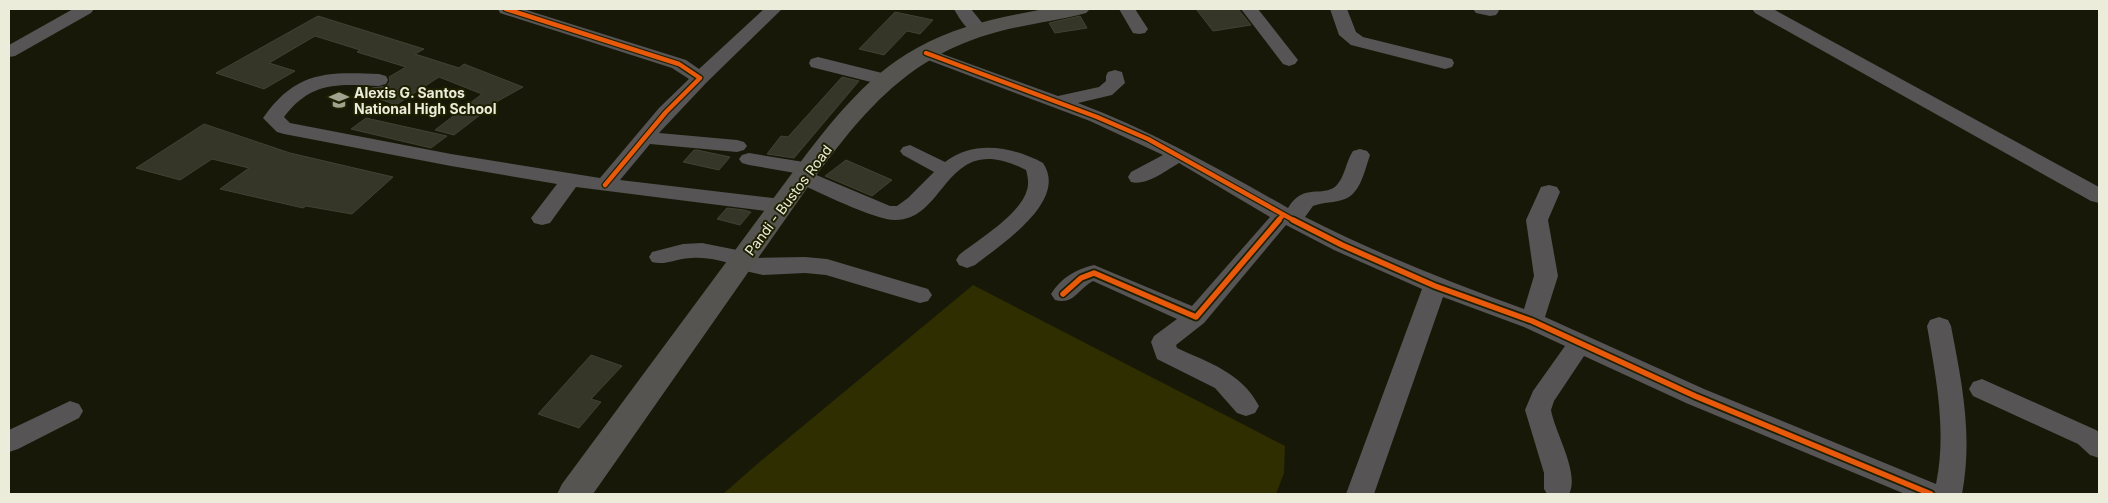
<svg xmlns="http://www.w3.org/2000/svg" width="2108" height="503" font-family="Inter,sans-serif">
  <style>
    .green { fill: #2e2e01 }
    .building { fill: #363628; stroke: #414134 }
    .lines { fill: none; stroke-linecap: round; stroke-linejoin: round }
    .minor { fill: #565454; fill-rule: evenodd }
    .major { fill: #565450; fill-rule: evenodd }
    .cycleway-far1-casing { stroke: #1f1f01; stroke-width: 7 }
    .cycleway-casing { stroke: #1f1f01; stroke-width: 9 }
    .cycleway-far1 { stroke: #e8590c; stroke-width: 4.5 }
    .cycleway { stroke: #e8590c; stroke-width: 5.5 }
    .labels { text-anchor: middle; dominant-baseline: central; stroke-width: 4; stroke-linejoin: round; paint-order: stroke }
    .poi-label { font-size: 14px; font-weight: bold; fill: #ebecd9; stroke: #1f1f01; text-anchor: start }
    .street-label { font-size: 14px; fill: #ebecd9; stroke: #1f1f01 }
  </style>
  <rect width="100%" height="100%" fill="#181808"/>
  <path class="green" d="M 973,285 L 1285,446 L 1284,473 L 1276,494 L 723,494 L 756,465 Z"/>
  <g class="building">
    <path d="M 1196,9 L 1238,9 L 1251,25 L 1213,31 Z"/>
    <path d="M 895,12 L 933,20 L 920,34 L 907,31 L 884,55 L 859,49 Z"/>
    <path d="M 318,16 L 424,49 L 415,54 L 459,68 L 464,64 L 523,87 L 498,101 L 454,135 L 435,130 L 482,94 L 439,77 L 396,105 L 363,93 L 372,88 L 387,86 L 390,81 L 389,77 L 406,67 L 357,52 L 360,50 L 315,36 L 269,63 L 295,71 L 264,89 L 216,73 Z"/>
    <path d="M 1080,16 L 1087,28 L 1055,33 L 1049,23 Z"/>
    <path d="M 842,77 L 859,81 L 794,158 L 767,154 L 781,136 L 788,137 Z"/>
    <path d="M 366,118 L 447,136 L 431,148 L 351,129 Z"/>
    <path d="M 204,124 L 290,153 L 393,177 L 352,214 L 306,206 L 303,208 L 220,189 L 249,168 L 212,159 L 180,180 L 136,168 Z"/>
    <path d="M 694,150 L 697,150 L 730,157 L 719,170 L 683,162 Z"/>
    <path d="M 846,160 L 892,180 L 872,196 L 825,176 Z"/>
    <path d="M 727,208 L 744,210 L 751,212 L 740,225 L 717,219 Z"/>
    <path d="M 591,355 L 622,366 L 591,399 L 601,402 L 579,428 L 538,414 Z"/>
  </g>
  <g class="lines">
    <g class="minor">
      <path d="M 73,9 L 94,9 L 91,13 L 15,56 L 9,57 L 9,45 Z"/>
      <path d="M 498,9 L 523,9 L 686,60 L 699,69 L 764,9 L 782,9 L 707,82 L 659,133 L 737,140 L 744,142 L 747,146 L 744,150 L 737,152 L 650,144 L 620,180 L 782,199 L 790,201 L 793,206 L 790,211 L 782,213 L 576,187 L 550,223 L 542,225 L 534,223 L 531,218 L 557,184 L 451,166 L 284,134 L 277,132 L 263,118 C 296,71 326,72 379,74 L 386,76 L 388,80 L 386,84 L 379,86 C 338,84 311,81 284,117 L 290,123 L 451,154 L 600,178 L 659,108 L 689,79 L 672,68 L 500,13 Z"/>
      <path d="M 954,9 L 971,9 L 988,30 L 985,34 C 970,37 960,20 954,9 Z"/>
      <path d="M 1119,9 L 1135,9 L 1148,29 L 1145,33 L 1139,34 L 1133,33 Z"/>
      <path d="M 1241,9 L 1258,9 L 1298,60 L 1295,64 L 1289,66 L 1283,64 Z"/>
      <path d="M 1330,9 L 1347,9 L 1356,32 L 1363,37 L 1452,59 L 1454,63 L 1452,67 L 1445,69 L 1351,45 L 1339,35 Z"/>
      <path d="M 1473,9 L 1497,9 L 1499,11 L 1496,15 L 1490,16 L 1476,13 Z"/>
      <path d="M 1752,9 L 1773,9 L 2099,187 L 2099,203 L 2091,201 L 1755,13 Z"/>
      <path d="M 926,48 L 1058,96 L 1099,87 L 1106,81 L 1106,76 L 1108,72 L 1115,70 L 1122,72 L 1125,83 L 1112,95 L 1078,103 C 1152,131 1219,169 1288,208 C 1304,182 1322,198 1336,186 C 1345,177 1346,161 1353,151 L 1360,149 L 1367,151 L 1370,155 C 1365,169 1361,193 1345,199 C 1335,203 1323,202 1313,206 L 1305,217 C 1376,253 1449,282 1524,309 L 1534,276 L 1526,220 L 1541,187 L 1549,185 L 1557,187 L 1560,192 L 1548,220 L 1558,276 L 1545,317 L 1704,389 L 1936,484 C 1947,431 1936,378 1927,326 L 1930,320 L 1939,317 L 1948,320 L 1951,326 C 1962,383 1973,436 1962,494 L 1905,494 L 1686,403 L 1584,356 L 1554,401 L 1551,410 C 1555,433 1580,473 1569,494 L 1547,494 L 1544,489 L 1544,473 L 1525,410 L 1533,391 L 1565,346 L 1524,327 L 1443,297 L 1374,494 L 1346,494 L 1422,289 L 1334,250 L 1286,225 L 1204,323 L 1176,345 L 1177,348 C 1209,363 1241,372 1259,406 L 1255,413 L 1246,416 L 1237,413 L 1215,388 L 1157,359 L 1151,342 L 1154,336 L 1177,319 L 1093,281 C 1077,290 1074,305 1055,300 L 1051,294 C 1061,278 1076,269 1094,265 L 1192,306 L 1270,217 L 1179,163 C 1165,171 1147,186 1131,182 L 1128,177 L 1131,172 L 1163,155 L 1090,121 L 920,57 L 917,53 L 920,49 Z"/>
      <path d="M 818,57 L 894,76 L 896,80 L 894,84 L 887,86 L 811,67 L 809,63 L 811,59 Z"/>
      <path d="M 910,145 L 945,162 C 975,139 1013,147 1043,163 C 1069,201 1000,245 975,265 L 967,268 L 959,265 L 956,260 L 959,255 C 979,239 1020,215 1027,190 C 1029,184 1028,177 1026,170 C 945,128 948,219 896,220 C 876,221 817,191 796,182 L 793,177 L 795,173 L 749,165 L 742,163 L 739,159 L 742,155 L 749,153 L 816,164 L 819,169 L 814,174 L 890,206 L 897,206 L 908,198 L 934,172 L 903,155 L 900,151 L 903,147 Z"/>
      <path d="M 702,243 L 752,253 L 755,258 L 805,257 L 827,259 L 928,289 L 932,295 L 928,301 L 920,303 L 826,275 L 805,273 L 763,275 L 732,268 L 729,263 C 717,260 705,257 692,258 C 678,258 665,266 652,262 L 649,257 L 652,252 L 683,244 Z"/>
      <path d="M 1982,379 L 2096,430 L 2099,432 L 2099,458 L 2090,455 L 2078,444 L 1973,396 L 1969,389 L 1973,382 Z"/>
      <path d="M 70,401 L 79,404 L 83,411 L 79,418 L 18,449 L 9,452 L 9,430 Z"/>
    </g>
    <path class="major" d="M 1044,9 L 1090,9 L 1086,13 C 1057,21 1026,24 997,32 C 904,57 859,117 805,191 L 593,494 L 557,494 L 562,484 L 787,180 C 824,131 863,77 917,48 C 956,26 1001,17 1044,9 Z"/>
    <defs>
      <g id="cycleway-far1">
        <path d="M 506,9 L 679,64 L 700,78 L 666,112 L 605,185"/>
        <path d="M 926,53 L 1097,117 L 1148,139 L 1295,221"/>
        <path d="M 1278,221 L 1283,215"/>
      </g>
      <g id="cycleway">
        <path d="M 1293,220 L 1342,245 L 1435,286 L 1532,321 L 1695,396 L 1931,494"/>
        <path d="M 1063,294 L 1081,278 L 1094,273 L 1196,317 L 1279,220"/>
      </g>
    </defs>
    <use href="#cycleway-far1" class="cycleway-far1-casing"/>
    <use href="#cycleway" class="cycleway-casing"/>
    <use href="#cycleway-far1" class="cycleway-far1"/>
    <use href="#cycleway" class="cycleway"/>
  </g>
  <defs>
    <symbol id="school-bare" viewBox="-9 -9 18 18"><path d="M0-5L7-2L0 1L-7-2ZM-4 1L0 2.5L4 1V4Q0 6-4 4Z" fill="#a1a290" stroke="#1f1f01" stroke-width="2.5" paint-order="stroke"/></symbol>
  </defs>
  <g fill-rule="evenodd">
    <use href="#school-bare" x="325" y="86" width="28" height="28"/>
  </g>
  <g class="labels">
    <g class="poi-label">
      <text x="354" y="92">Alexis G. Santos<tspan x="354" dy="16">National High School</tspan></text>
    </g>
    <g class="street-label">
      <text transform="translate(788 200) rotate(-53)">Pandi - Bustos Road</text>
    </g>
  </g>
  <rect width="2108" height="503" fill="none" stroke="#ebecd9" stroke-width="20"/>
</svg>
